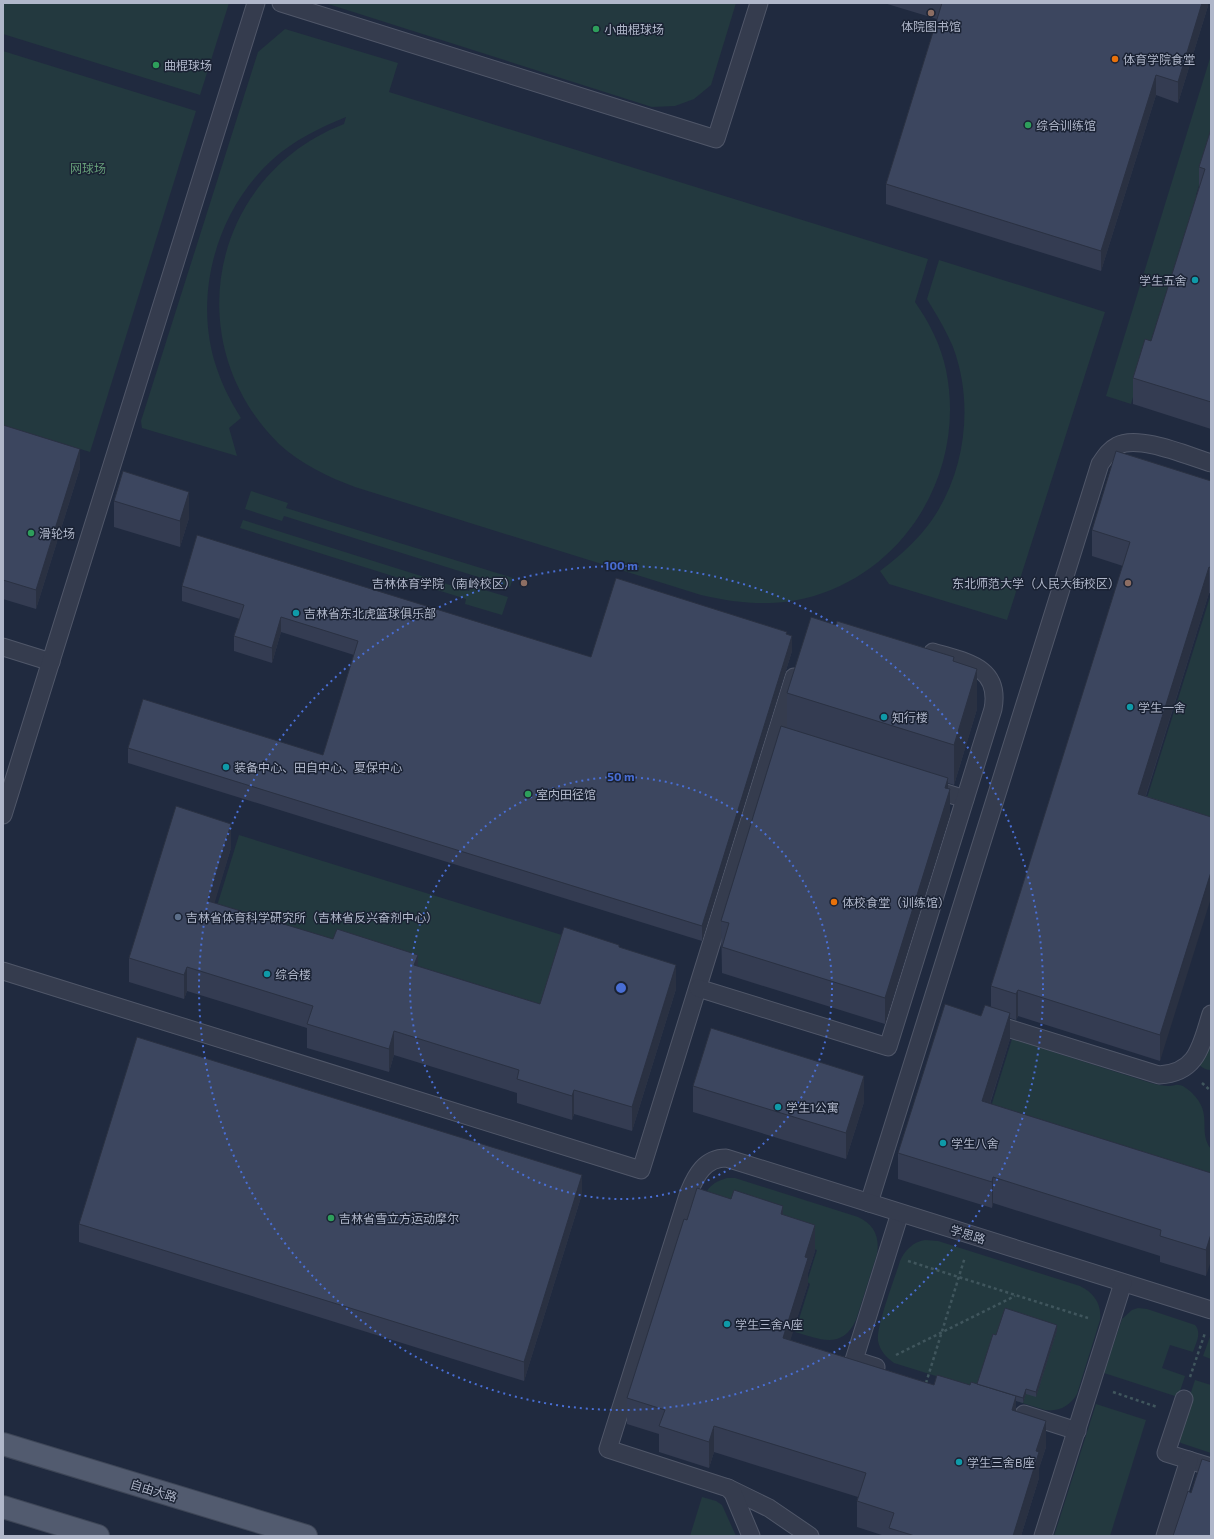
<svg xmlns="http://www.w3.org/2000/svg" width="1214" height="1539" font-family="'Exo 2','Noto Sans SC',sans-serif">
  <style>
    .green { fill: #23393f }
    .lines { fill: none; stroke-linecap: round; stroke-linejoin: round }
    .lane-casing { stroke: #505769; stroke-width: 19 }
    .primary-casing { stroke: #3e4657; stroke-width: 24 }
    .path { stroke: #40565d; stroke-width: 2.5; stroke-dasharray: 3 3; stroke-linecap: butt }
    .lane { stroke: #353c4e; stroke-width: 17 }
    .primary { stroke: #525b6f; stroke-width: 22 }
    .wall { fill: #343c52 }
    .shaded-wall { fill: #2a3142 }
    .building { fill: #3c465f; stroke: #2a3142 }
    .ring { fill: none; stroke: #496ed4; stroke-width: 2; stroke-dasharray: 2 4 }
    .education-dot { fill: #8d6e63; stroke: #1a2233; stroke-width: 1.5 }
    .leisure-dot { fill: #2e9e5b; stroke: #1a2233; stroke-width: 1.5 }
    .food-dot { fill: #e8710a; stroke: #1a2233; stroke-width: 1.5 }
    .culture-dot { fill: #0f9aa8; stroke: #1a2233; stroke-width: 1.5 }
    .service-dot { fill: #5c6f8a; stroke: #1a2233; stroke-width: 1.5 }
    .labels { text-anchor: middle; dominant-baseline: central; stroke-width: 3; stroke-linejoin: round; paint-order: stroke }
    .poi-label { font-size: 12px; fill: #b0b7ca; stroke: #1a2233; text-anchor: start }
    .park-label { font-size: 12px; fill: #659d78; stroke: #1a2233 }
    .street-label { font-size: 12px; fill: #b0b7ca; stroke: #1a2233 }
    .centre { fill: #496ed4; stroke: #1a2233; stroke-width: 2 }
    .ring-label { font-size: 12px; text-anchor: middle; font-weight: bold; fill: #496ed4; stroke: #1a2233; stroke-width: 3; stroke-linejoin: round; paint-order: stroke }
  </style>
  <rect width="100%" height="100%" fill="#202a3f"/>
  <g class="green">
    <path d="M 3,3 L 229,3 L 200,95 L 3,34 Z"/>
    <path d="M 325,3 L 736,3 L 711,85 L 694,99 L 675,106 L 652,107 Z"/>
    <path d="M 285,29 L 398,63 L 389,92 L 928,259 L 915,302 C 929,322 941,345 946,370 C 966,467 910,567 814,596 C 775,607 740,604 701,595 L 355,487 C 328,477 301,464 279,444 C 177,343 210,176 344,124 L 346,117 C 319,128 294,140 272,160 C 216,211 192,297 217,369 C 223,387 231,402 241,418 L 229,428 L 237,456 L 142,428 L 141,421 L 258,52 Z"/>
    <path d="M 3,51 L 196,111 L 90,452 L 3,425 Z"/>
    <path d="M 1211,55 L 1211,148 L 1196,195 L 1202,197 L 1150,364 L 1143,362 L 1131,404 L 1106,396 Z"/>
    <path d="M 939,260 L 1105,312 L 1007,620 L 889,584 L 880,571 C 895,560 908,548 921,534 C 964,485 976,408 953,347 C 946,330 936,314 927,299 Z"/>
    <path d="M 251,491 L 288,503 L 286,508 L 513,578 L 510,587 L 284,516 L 282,521 L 245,509 Z"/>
    <path d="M 243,520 L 469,591 L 471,586 L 508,597 L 502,615 L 465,604 L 466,599 L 240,528 Z"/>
    <path d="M 1210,597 L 1211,597 L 1211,840 L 1141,817 Z"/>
    <path d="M 239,835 L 565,936 L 538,1024 L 212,922 Z"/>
    <path d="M 1211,1035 L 1211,1070 C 1206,1070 1203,1068 1199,1065 Z"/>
    <path d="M 1012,1039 L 1151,1083 C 1158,1085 1163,1086 1170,1086 C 1173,1086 1176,1084 1179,1085 C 1183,1085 1189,1090 1192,1093 C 1214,1114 1197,1131 1211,1149 L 1211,1198 L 985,1126 Z"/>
    <path d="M 727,1178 L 735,1178 L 858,1217 C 874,1224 880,1237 877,1254 L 856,1320 C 842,1350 820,1339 795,1332 L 810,1284 L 807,1282 L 817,1250 L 698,1212 C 705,1194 706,1184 727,1178 Z"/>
    <path d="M 925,1240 L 938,1241 L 1080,1286 C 1094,1293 1102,1304 1100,1320 L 1077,1394 C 1070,1406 1059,1412 1045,1410 L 894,1363 C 887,1358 880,1351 878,1341 C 876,1326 895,1278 900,1261 C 905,1250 913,1242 925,1240 Z"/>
    <path d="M 1138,1308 L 1147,1309 L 1195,1325 C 1202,1333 1196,1343 1193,1352 L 1170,1345 L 1162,1368 L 1185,1376 L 1178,1397 L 1104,1373 L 1122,1319 L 1132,1310 Z"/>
    <path d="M 1211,1334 L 1211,1359 L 1203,1356 Z"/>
    <path d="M 1195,1380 L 1211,1385 L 1211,1453 L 1181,1443 L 1179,1441 L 1177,1435 Z"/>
    <path d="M 1096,1404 L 1146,1420 L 1110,1536 L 1054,1536 Z"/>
    <path d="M 702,1497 L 716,1501 L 722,1505 L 736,1536 L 690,1536 Z"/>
  </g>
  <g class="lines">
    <defs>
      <g id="lane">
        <path d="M 281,3 L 716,139 L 759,3"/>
        <path d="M 3,647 L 51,662"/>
        <path d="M 927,787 L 965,799"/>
        <path d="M 3,815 L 256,3"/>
        <path d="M 3,971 L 641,1170 L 794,677"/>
        <path d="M 698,988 L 888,1047 L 993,709 C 1001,666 965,662 933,652"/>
        <path d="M 988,1022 L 1159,1075 C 1198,1073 1201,1045 1211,1014"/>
        <path d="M 869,1203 L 1100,464 C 1105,457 1109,450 1117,446 C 1138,434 1188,456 1211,463"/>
        <path d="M 876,1367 L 854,1360 L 900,1213"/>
        <path d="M 1184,1399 L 1166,1453 L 1211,1467"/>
        <path d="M 1024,1414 L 1077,1431"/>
        <path d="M 728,1488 L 769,1508 L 810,1536"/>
        <path d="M 751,1536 L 733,1493 L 728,1488 L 608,1449 L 689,1192 C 696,1175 705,1158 726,1158 L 1211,1310"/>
        <path d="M 1043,1536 L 1123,1283"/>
        <path d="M 1165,1536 L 1189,1460"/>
      </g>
      <g id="primary">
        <path d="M 3,1444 L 306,1536"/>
        <path d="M 3,1507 L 98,1536"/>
      </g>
    </defs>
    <use href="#lane" class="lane-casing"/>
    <use href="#primary" class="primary-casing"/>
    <g class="path">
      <path d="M 1202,1083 L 1211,1091"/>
      <path d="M 908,1261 L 1088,1318"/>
      <path d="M 896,1355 L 1015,1296"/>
      <path d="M 1190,1377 L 1205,1333"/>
      <path d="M 926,1383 L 965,1257"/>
      <path d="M 1113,1392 L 1157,1407"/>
    </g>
    <use href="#lane" class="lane"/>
    <use href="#primary" class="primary"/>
  </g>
  <g class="wall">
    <path d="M 884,3 L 1208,3 L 1208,6 L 1178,103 L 1156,95 L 1101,271 L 886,204 L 886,184 L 937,19 Z"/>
    <path d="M 1211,129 L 1211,429 L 1133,404 L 1133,378 L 1151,341 L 1199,188 L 1199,167 Z"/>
    <path d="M 3,425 L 80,468 L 36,609 L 3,599 Z"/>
    <path d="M 1211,481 L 1211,594 L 1209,593 L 1146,796 L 1211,817 L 1160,1061 L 1018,1016 L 1016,1020 L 1010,1018 L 1010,1039 L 990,1104 L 1211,1173 L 1206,1276 L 1160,1262 L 1160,1256 L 993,1203 L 992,1208 L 898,1179 L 898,1153 L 981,1016 L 991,1007 L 991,986 L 1123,566 L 1092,556 L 1092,530 Z"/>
    <path d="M 114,501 L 189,518 L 180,547 L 114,527 Z"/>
    <path d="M 182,586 L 591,657 L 787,634 L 792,651 L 702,941 L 128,763 L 128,748 L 323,755 L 354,655 L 281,632 L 272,663 L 234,651 L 234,636 L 240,619 L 182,601 Z"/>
    <path d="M 836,625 L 954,662 L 977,709 L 954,785 L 948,783 L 950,815 L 885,1024 L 722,973 L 721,921 L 787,728 L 787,693 Z"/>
    <path d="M 231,848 L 214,903 L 540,1004 L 619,947 L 676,989 L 632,1131 L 574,1114 L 572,1120 L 517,1103 L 517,1093 L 394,1055 L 389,1072 L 307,1048 L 307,1028 L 187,991 L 184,999 L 129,982 L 129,958 Z"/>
    <path d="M 693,1086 L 864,1102 L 846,1159 L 693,1112 Z"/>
    <path d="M 582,1194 L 524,1381 L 79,1242 L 79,1224 Z"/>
    <path d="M 731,1199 L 783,1215 L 815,1251 L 808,1273 L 808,1284 L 790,1340 L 934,1385 L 970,1385 L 977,1384 L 996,1335 L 1057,1330 L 1036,1397 L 1026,1394 L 1023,1403 L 1016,1401 L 1016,1411 L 1046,1447 L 1039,1468 L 1039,1478 L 1021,1536 L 885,1536 L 857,1527 L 857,1501 L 858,1497 L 714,1452 L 709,1468 L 659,1452 L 659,1434 L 627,1424 L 627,1398 L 687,1220 Z"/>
  </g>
  <g class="shaded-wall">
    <path d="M 1202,3 L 1208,3 L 1208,6 L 1178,103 L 1178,82 Z"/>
    <path d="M 1156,75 L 1156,95 L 1101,271 L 1101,251 Z"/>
    <path d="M 80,449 L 80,468 L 36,609 L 36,590 Z"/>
    <path d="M 189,492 L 189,518 L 180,547 L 180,521 Z"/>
    <path d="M 1209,567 L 1209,593 L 1138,820 L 1138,794 Z"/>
    <path d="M 281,617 L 281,632 L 272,663 L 272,648 Z"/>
    <path d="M 792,636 L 792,651 L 702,941 L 702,926 Z"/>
    <path d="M 977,669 L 977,709 L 954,785 L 954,745 Z"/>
    <path d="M 948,778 L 948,795 L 950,789 L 950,815 L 885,1024 L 885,998 Z"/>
    <path d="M 231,824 L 231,848 L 208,925 L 208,901 Z"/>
    <path d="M 1211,872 L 1211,898 L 1160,1061 L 1160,1035 Z"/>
    <path d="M 418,955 L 418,978 L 414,965 Z"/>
    <path d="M 676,965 L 676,989 L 632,1131 L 632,1107 Z"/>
    <path d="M 187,967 L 187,991 L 184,999 L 184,975 Z"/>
    <path d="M 1018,990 L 1018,1016 L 1016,1020 L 1016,994 Z"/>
    <path d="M 1010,1013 L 1010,1039 L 982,1128 L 982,1101 Z"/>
    <path d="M 394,1031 L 394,1055 L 389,1072 L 389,1049 Z"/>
    <path d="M 864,1076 L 864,1102 L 846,1159 L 846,1133 Z"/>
    <path d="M 574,1090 L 574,1114 L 572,1120 L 572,1096 Z"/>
    <path d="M 582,1175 L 582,1194 L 524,1381 L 524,1362 Z"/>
    <path d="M 993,1177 L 993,1203 L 992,1208 L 992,1182 Z"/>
    <path d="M 783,1206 L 783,1232 L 781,1214 Z"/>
    <path d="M 815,1225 L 815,1251 L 808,1273 L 808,1284 L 783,1364 L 783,1338 L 805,1257 Z"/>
    <path d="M 1211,1234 L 1211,1261 L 1206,1276 L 1206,1250 Z"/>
    <path d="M 1057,1325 L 1057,1330 L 1036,1397 L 1036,1392 Z"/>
    <path d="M 1026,1389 L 1026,1394 L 1023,1403 L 1023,1398 Z"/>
    <path d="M 1016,1396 L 1016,1422 L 1012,1410 Z"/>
    <path d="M 1046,1421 L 1046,1447 L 1039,1468 L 1039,1478 L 1021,1536 L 1013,1536 L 1036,1451 Z"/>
    <path d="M 714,1426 L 714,1452 L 709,1468 L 709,1442 Z"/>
  </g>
  <g class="building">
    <path d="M 942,3 L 1202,3 L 1178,82 L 1156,75 L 1101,251 L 886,184 Z"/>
    <path d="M 1211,129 L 1211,402 L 1133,378 L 1145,339 L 1151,341 L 1205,169 L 1199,167 Z"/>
    <path d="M 3,425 L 80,449 L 36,590 L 3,580 Z"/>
    <path d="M 1116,451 L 1211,481 L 1211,568 L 1209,567 L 1138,794 L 1211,817 L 1211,872 L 1160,1035 L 1018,990 L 1016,994 L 991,986 L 1130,542 L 1092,530 Z"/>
    <path d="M 123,471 L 189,492 L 180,521 L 114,501 Z"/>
    <path d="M 197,535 L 591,657 L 616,578 L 787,632 L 786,634 L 792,636 L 702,926 L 128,748 L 143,699 L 323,755 L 358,641 L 281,617 L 272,648 L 234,636 L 244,605 L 182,586 Z"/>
    <path d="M 811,617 L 836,625 L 837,621 L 954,657 L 953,661 L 977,669 L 954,745 L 787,693 Z"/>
    <path d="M 781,726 L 948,778 L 945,788 L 950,789 L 885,998 L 722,947 L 729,923 L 721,921 Z"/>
    <path d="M 176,806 L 231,824 L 208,901 L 333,939 L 337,929 L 418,955 L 414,965 L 540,1004 L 564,927 L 619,945 L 619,947 L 676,965 L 632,1107 L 574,1090 L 572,1096 L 517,1079 L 519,1070 L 394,1031 L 389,1049 L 307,1024 L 313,1006 L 187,967 L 184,975 L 129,958 Z"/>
    <path d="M 945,1004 L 981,1016 L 985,1005 L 1010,1013 L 982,1101 L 1211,1173 L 1211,1234 L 1206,1250 L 1160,1236 L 1161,1230 L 993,1177 L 992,1182 L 898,1153 Z"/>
    <path d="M 711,1028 L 864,1076 L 846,1133 L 693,1086 Z"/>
    <path d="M 137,1037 L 582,1175 L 524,1362 L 79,1224 Z"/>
    <path d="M 697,1188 L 731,1199 L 734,1190 L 783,1206 L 781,1214 L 815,1225 L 805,1257 L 808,1258 L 783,1338 L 934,1385 L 937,1375 L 970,1385 L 971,1382 L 1016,1396 L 1012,1410 L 1046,1421 L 1036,1451 L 1039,1452 L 1013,1536 L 915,1536 L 889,1528 L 894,1513 L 857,1501 L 866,1473 L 714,1426 L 709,1442 L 659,1426 L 665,1410 L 627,1398 L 684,1219 L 687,1220 Z"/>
    <path d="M 1005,1308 L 1057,1325 L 1036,1392 L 1026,1389 L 1023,1398 L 977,1384 L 993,1334 L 996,1335 Z"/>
    <path d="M 1202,1459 L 1211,1462 L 1211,1536 L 1173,1536 L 1188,1491 L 1191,1493 Z"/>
  </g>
  <g class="ring">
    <circle cx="621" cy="988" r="211"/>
    <circle cx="621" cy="988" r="422"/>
  </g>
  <g class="education-dot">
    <circle cx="931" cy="13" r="4"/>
    <circle cx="524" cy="583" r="4"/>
    <circle cx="1128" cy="583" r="4"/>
  </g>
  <g class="leisure-dot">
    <circle cx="596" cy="29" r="4"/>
    <circle cx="156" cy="65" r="4"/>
    <circle cx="1028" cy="125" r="4"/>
    <circle cx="31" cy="533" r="4"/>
    <circle cx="528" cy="794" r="4"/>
    <circle cx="331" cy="1218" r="4"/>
  </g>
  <g class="food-dot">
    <circle cx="1115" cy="59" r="4"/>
    <circle cx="834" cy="902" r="4"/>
  </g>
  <g class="culture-dot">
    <circle cx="1195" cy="280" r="4"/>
    <circle cx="296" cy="613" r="4"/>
    <circle cx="1130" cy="707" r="4"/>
    <circle cx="884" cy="717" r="4"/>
    <circle cx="226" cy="767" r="4"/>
    <circle cx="267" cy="974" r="4"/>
    <circle cx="778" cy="1107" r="4"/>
    <circle cx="943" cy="1143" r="4"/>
    <circle cx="727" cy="1324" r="4"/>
    <circle cx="959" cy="1462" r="4"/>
  </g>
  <circle class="service-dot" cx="178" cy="917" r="4"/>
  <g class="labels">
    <g class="poi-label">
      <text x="931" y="26" text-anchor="middle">体院图书馆</text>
      <text x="604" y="29">小曲棍球场</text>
      <text x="1123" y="59">体育学院食堂</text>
      <text x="164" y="65">曲棍球场</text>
      <text x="1036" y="125">综合训练馆</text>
      <text x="1187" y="280" text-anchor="end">学生五舍</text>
      <text x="39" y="533">滑轮场</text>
      <text x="516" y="583" text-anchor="end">吉林体育学院（南岭校区）</text>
      <text x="1120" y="583" text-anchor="end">东北师范大学（人民大街校区）</text>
      <text x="304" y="613">吉林省东北虎篮球俱乐部</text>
      <text x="1138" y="707">学生一舍</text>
      <text x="892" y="717">知行楼</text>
      <text x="234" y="767">装备中心、田自中心、夏保中心</text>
      <text x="536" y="794">室内田径馆</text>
      <text x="842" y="902">体校食堂（训练馆）</text>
      <text x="186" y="917">吉林省体育科学研究所（吉林省反兴奋剂中心）</text>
      <text x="275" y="974">综合楼</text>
      <text x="786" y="1107">学生1公寓</text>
      <text x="951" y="1143">学生八舍</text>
      <text x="339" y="1218">吉林省雪立方运动摩尔</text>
      <text x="735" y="1324">学生三舍A座</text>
      <text x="967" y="1462">学生三舍B座</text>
    </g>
    <g class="park-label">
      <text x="88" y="168">网球场</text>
    </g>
    <g class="street-label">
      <text transform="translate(968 1234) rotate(17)">学思路</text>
      <text transform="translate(154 1490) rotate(17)">自由大路</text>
    </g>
  </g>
  <circle cx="621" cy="988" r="6" class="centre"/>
  <g class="ring-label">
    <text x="621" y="570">100 m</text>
    <text x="621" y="781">50 m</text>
  </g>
  <rect width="1214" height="1539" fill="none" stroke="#b0b7ca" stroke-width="8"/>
</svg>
